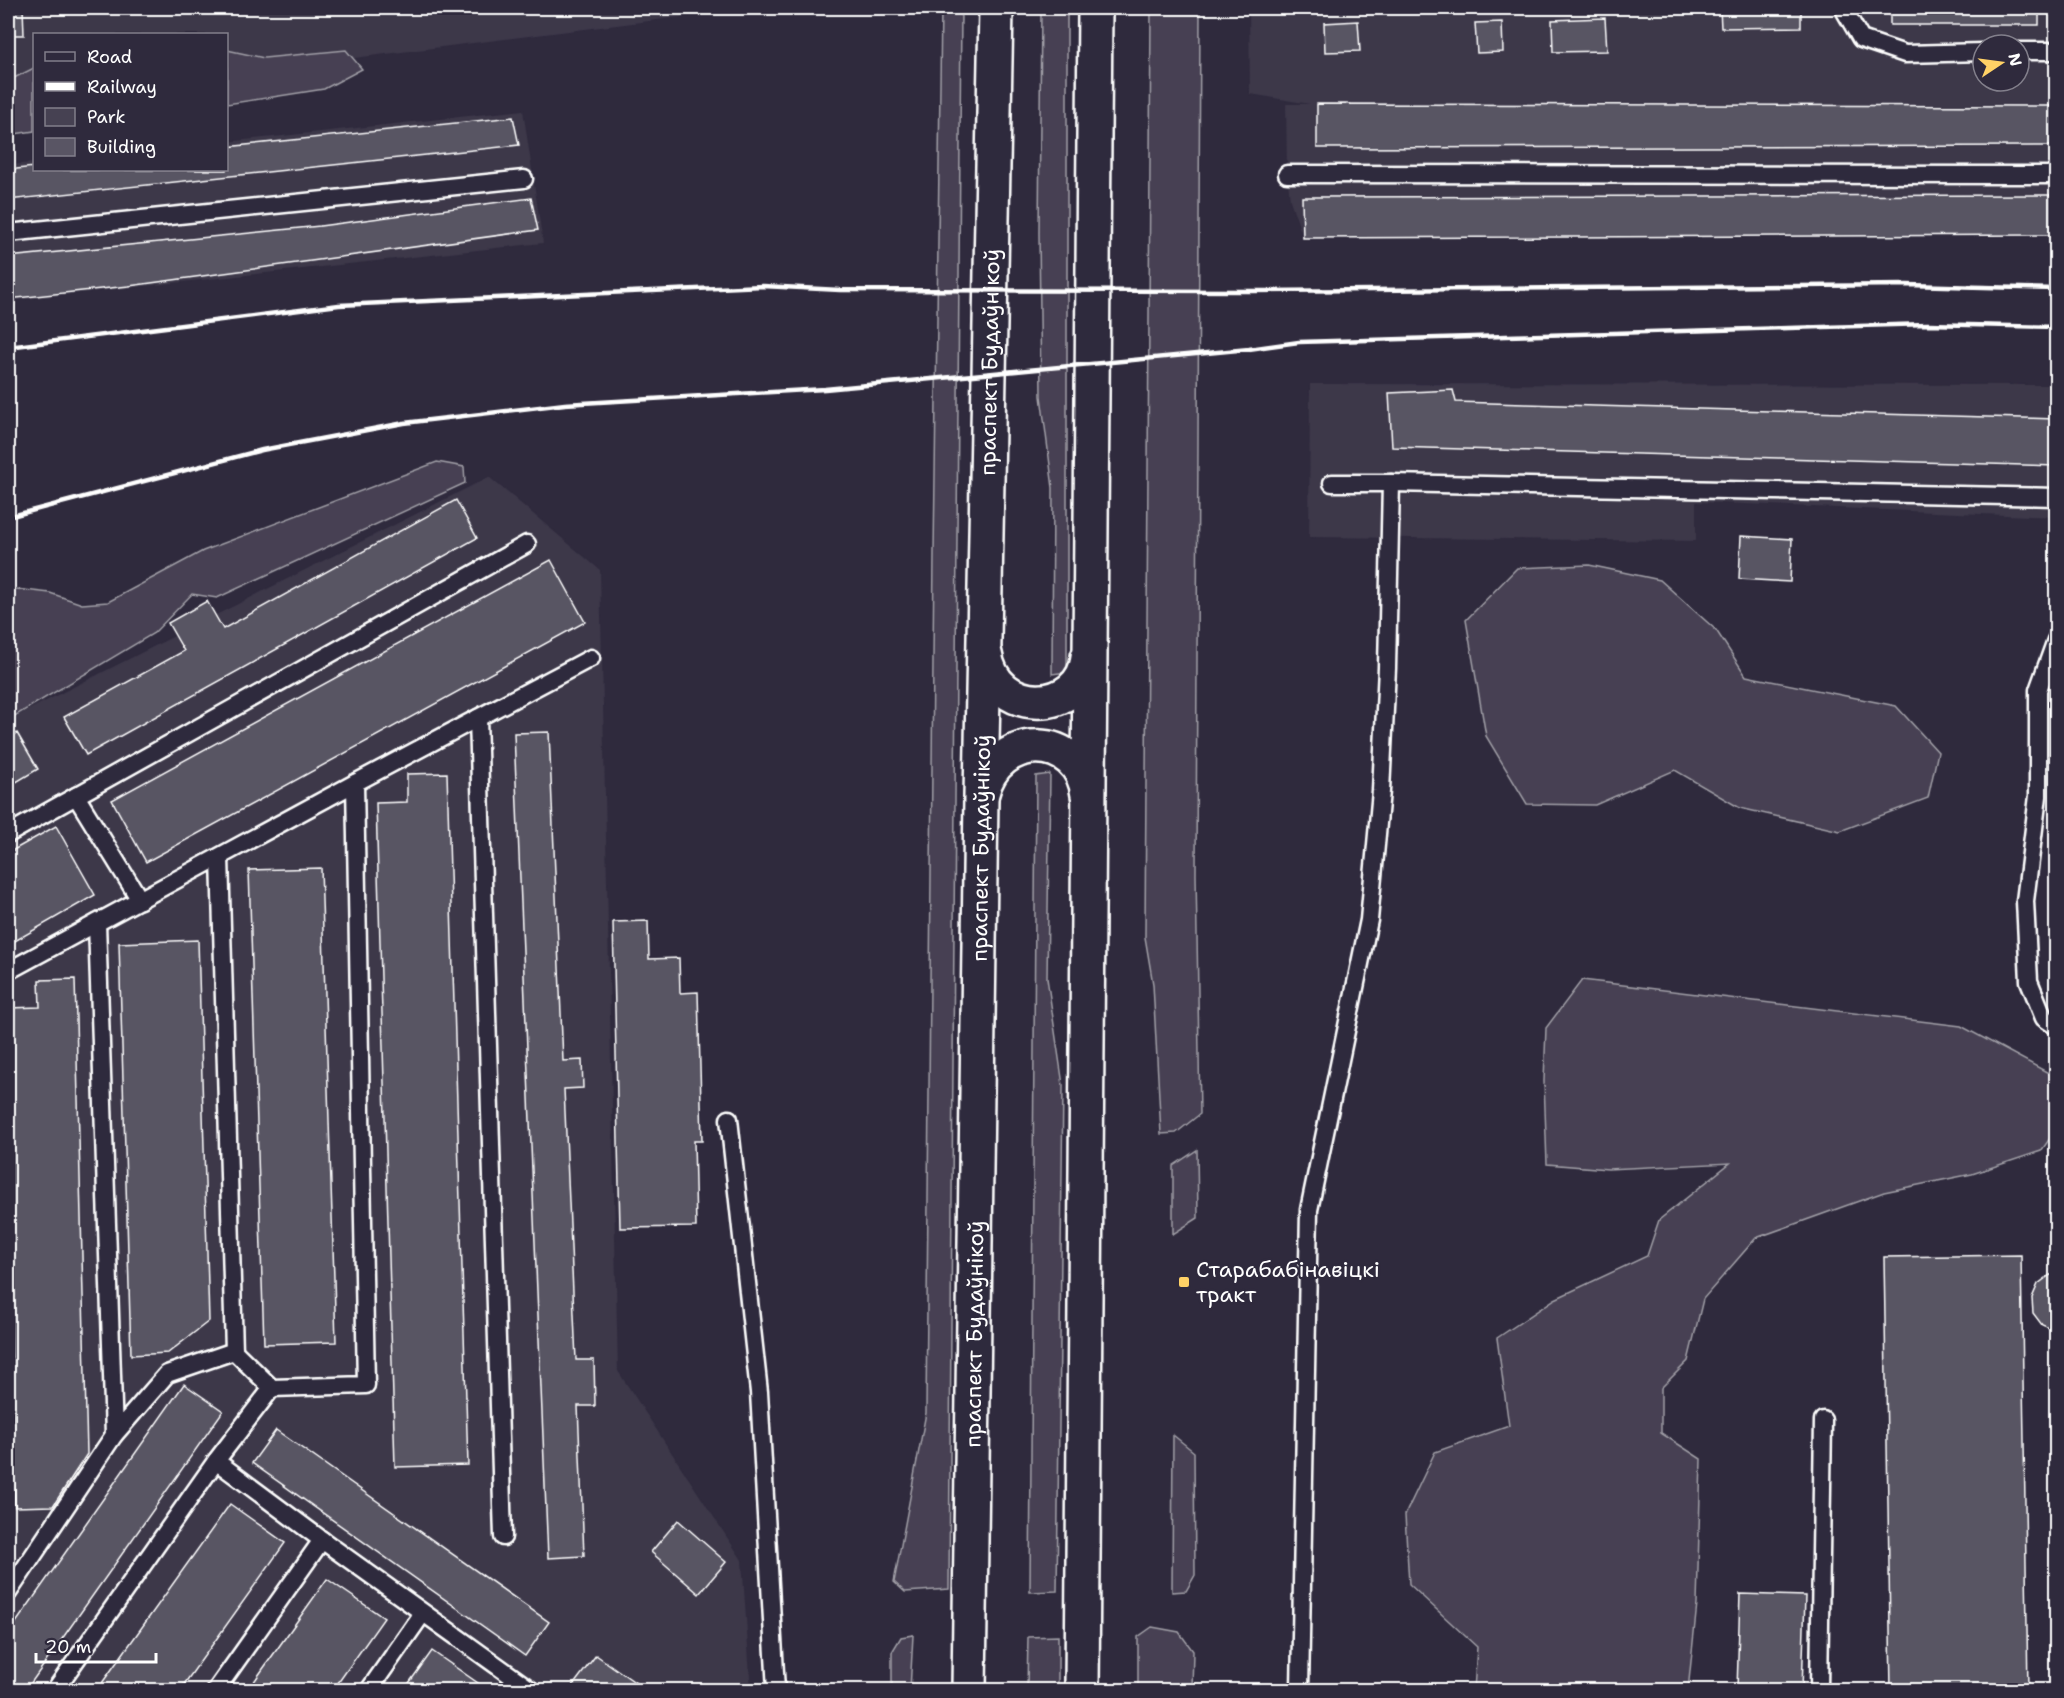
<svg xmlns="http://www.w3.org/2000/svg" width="2064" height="1698" font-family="'Shantell Sans',sans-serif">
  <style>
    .built { fill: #3c3749; fill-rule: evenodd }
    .green { fill: #464152; stroke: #a2a0a8; stroke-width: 1.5 }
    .building { fill: #595564; stroke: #fff; stroke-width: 1.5 }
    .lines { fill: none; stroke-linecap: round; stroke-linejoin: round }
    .service-casing { stroke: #fff; stroke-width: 21 }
    .primary-casing { stroke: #fff; stroke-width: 38 }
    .service { stroke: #2f2a3d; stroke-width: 16 }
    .primary { stroke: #2f2a3d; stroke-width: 33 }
    .rail { stroke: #fff; stroke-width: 4.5 }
    .poi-dot { fill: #ffd166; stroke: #2f2a3d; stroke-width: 2 }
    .labels { text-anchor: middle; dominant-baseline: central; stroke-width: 4.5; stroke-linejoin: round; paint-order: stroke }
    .street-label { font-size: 22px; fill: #fff; stroke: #2f2a3d }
    .poi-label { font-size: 22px; fill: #fff; stroke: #2f2a3d; text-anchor: start }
  </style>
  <rect width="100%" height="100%" fill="#2f2a3d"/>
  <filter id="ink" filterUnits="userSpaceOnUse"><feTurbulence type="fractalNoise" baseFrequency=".0167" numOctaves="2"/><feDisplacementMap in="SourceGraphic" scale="12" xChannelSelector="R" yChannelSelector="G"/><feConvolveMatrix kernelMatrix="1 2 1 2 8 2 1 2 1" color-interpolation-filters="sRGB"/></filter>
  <g filter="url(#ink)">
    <g class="built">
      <path d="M 8,8 L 745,8 L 745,9 L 227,74 L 226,34 L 34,34 L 34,98 L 8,102 Z"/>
      <path d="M 1249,8 L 2056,8 L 2056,235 L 1303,238 L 1290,200 L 1287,174 L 1286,104 L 1310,104 L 1250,94 ZM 1983,45 L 2019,45 L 2019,81 L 1983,81 Z"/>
      <path d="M 523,110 L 543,243 L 8,301 L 8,165 L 34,163 L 34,170 L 226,170 L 227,142 Z"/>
      <path d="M 1310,384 L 2056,385 L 2056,517 L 1696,502 L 1696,541 L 1309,537 Z"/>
      <path d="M 489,477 L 600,570 L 618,1371 L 742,1560 L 751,1690 L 8,1690 L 8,720 Z"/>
    </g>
    <g class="green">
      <path d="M 941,8 L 961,8 L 949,1589 L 905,1592 L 894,1582 L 926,1413 L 934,554 Z"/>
      <path d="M 1041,8 L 1067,8 L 1067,672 L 1052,674 L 1053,488 L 1041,396 L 1039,233 Z"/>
      <path d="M 1151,8 L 1200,8 L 1196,875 L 1200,1114 L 1176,1133 L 1161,1134 L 1153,984 L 1145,937 Z"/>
      <path d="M 227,50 L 264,58 L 346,50 L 362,69 L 324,89 L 227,104 Z"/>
      <path d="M 34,68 L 34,131 L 8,135 L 8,81 Z"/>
      <path d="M 437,462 L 464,467 L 465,483 L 217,598 L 192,594 L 154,633 L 8,720 L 8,588 L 50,593 L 82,604 L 108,602 L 203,551 Z"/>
      <path d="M 1589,565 L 1660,580 L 1716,630 L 1746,676 L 1896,706 L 1938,752 L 1928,798 L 1840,831 L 1740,808 L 1675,770 L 1595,805 L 1527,804 L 1486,736 L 1466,620 L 1517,568 Z"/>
      <path d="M 1050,774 L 1047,978 L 1063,1085 L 1057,1591 L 1030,1592 L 1036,776 Z"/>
      <path d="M 1582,980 L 1961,1026 L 2056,1077 L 2056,1130 L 2041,1151 L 1972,1174 L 1884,1192 L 1756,1238 L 1703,1299 L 1688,1361 L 1661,1388 L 1661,1433 L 1701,1459 L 1697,1604 L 1688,1690 L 1474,1690 L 1477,1647 L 1409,1584 L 1405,1515 L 1435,1452 L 1509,1426 L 1497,1338 L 1555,1299 L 1647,1256 L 1659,1220 L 1730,1163 L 1608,1169 L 1547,1164 L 1544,1081 L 1546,1028 Z"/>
      <path d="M 1197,1150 L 1198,1218 L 1173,1234 L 1173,1166 Z"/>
      <path d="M 1173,1435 L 1194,1452 L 1195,1575 L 1186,1591 L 1172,1592 Z"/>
      <path d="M 1152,1627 L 1179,1632 L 1193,1651 L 1192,1690 L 1138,1690 L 1138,1637 Z"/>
      <path d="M 913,1635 L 910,1690 L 892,1690 L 892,1652 L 901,1637 Z"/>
      <path d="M 1058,1636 L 1058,1690 L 1027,1690 L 1028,1637 Z"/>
    </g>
    <g class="building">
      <path d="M 8,8 L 23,8 L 24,35 L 8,35 Z"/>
      <path d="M 1720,8 L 1801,8 L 1801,27 L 1721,28 Z"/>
      <rect x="1890" y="8" width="149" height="17"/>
      <path d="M 1605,18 L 1607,51 L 1553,52 L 1552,20 Z"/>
      <path d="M 1358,21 L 1360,51 L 1325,52 L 1324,23 Z"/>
      <path d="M 1502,22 L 1503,52 L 1477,53 L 1475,23 Z"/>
      <path d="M 1317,104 L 2056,106 L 2056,146 L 1317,148 Z"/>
      <path d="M 513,117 L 519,145 L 8,200 L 8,170 L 34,167 L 34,170 L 226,170 L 226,147 Z"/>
      <path d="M 2056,195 L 2056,235 L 1303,238 L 1302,197 Z"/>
      <path d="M 531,198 L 538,230 L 129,286 L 8,299 L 8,257 L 320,226 Z"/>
      <path d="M 1453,390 L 1456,402 L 2056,419 L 2056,466 L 1392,447 L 1389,393 Z"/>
      <path d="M 456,500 L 477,538 L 86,755 L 64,717 L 184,651 L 168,623 L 207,601 L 223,629 Z"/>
      <path d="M 1741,536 L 1792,539 L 1790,582 L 1739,579 Z"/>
      <path d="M 551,560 L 585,622 L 146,862 L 112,800 Z"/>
      <path d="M 549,732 L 563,1061 L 582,1060 L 583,1088 L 564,1089 L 576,1360 L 594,1360 L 595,1406 L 578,1406 L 584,1556 L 548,1558 L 514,733 Z"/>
      <path d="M 17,733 L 38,769 L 8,787 L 8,739 Z"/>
      <path d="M 447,773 L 468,1465 L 395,1467 L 376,803 L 407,802 L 407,774 Z"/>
      <path d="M 56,826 L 95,895 L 8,945 L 8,853 Z"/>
      <path d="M 321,868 L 336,1342 L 264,1344 L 249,870 Z"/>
      <path d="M 648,921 L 649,959 L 679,958 L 680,993 L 698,992 L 702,1141 L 694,1141 L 696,1227 L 620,1228 L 613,922 Z"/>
      <path d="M 198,940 L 209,1321 L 168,1353 L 131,1355 L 119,943 Z"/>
      <path d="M 75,979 L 87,1454 L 53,1506 L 15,1507 L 8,1217 L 8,1008 L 40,1007 L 39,980 Z"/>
      <path d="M 2021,1255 L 2028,1690 L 1891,1690 L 1884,1257 Z"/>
      <path d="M 2050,1275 L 2056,1275 L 2056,1331 L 2042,1325 L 2033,1313 L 2032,1298 L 2038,1284 Z"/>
      <path d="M 184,1384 L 223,1411 L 26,1690 L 8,1690 L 8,1634 Z"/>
      <path d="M 276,1430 L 549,1622 L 525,1656 L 252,1463 Z"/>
      <path d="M 230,1504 L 285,1543 L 180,1690 L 97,1690 Z"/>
      <path d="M 678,1520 L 726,1562 L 699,1594 L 651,1552 Z"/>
      <path d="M 327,1579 L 384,1618 L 333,1690 L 248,1690 Z"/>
      <path d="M 1740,1594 L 1805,1596 L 1802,1690 L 1737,1690 Z"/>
      <path d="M 432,1651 L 488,1690 L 404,1690 Z"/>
      <path d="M 596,1655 L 646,1690 L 574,1690 L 571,1688 Z"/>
    </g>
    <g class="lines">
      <defs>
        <g id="service">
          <path d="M 1843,8 L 1861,39 L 1905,54 L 1983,52"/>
          <path d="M 2019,51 L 2056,51"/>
          <path d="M 1287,174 L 2056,175"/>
          <path d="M 8,233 L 524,179"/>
          <path d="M 1332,483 L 1391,483 L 2056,497"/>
          <path d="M 2056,640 L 2038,690 L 2038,796 L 2025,901 L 2029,981 L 2044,1018 L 2056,1026"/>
          <path d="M 478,718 L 503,1537"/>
          <path d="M 355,783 L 591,658"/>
          <path d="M 76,796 L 140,900"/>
          <path d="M 8,834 L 527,544"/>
          <path d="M 220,857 L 234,1351"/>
          <path d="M 97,923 L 114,1435"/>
          <path d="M 8,971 L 355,783 L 366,1385 L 272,1388 L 234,1351 L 167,1374 L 114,1435 L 8,1593"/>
          <path d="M 729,1119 L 759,1392 L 776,1690"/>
          <path d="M 216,1461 L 272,1388"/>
          <path d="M 55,1690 L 216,1461 L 322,1540 L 531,1690"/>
          <path d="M 216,1690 L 322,1540"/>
          <path d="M 369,1690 L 423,1613"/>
          <path d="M 1300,1690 L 1309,1210 L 1369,920 L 1381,791 L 1387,668 L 1391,483"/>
          <path d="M 1819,1690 L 1823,1420"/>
        </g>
        <g id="primary">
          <path d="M 985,654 C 995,719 1083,714 1088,657"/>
          <path d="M 982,793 C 997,730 1081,732 1088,795"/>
          <path id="s1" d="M 969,1690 L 981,797 L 996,8"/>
          <path d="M 1082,1690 L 1095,8"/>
        </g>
      </defs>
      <use href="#service" class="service-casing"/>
      <use href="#primary" class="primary-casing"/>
      <use href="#service" class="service"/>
      <use href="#primary" class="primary"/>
      <g class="rail">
        <path d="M 8,347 L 339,305 L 763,286 L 840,290 L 1250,291 L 1907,285 L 2056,289"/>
        <path d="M 8,517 L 262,450 L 404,423 L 565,404 L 825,389 L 1249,349 L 1299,342 L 1928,324 L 2056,327"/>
      </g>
    </g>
  </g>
  <rect class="poi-dot" x="1178" y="1276" width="12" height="12" rx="3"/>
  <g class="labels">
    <g class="street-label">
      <text stroke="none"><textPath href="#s1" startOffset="1328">праспект Будаўнікоў</textPath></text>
      <text stroke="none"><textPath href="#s1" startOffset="842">праспект Будаўнікоў</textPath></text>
      <text stroke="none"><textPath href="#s1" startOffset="356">праспект Будаўнікоў</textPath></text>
    </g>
    <g class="poi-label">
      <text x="1196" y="1269">Старабабінавіцкі<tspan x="1196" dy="25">тракт</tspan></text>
    </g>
  </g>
  <rect width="2064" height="1698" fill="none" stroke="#2f2a3d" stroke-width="30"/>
  <rect x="15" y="15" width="2034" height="1668" fill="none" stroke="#fff" stroke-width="2" filter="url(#ink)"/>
  <rect x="33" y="33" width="195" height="138" fill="#2f2a3d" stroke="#827f8b" stroke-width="1.5"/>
  <rect x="45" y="52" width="30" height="9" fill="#2f2a3d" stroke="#827f8b" stroke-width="1.5"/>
  <text x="87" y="63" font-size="18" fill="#ffffff">Road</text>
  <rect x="45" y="82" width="30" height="9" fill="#ffffff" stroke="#827f8b" stroke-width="1.5"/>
  <text x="87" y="93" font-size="18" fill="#ffffff">Railway</text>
  <rect x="45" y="108" width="30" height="18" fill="#464152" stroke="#827f8b" stroke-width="1.5"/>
  <text x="87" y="123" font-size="18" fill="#ffffff">Park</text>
  <rect x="45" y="138" width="30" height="18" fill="#595564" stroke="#827f8b" stroke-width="1.5"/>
  <text x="87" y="153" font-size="18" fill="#ffffff">Building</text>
  <g transform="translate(2001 63) rotate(77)"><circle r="28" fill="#2f2a3d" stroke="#827f8b" stroke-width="1.5"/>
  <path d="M0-4.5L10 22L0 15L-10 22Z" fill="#ffd166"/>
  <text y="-9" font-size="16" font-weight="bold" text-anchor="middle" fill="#ffffff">N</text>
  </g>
  <path d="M36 1653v9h120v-9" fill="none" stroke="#ffffff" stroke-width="3"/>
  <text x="45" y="1653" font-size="18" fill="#ffffff" stroke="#2f2a3d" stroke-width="4.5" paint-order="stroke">20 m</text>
</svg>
